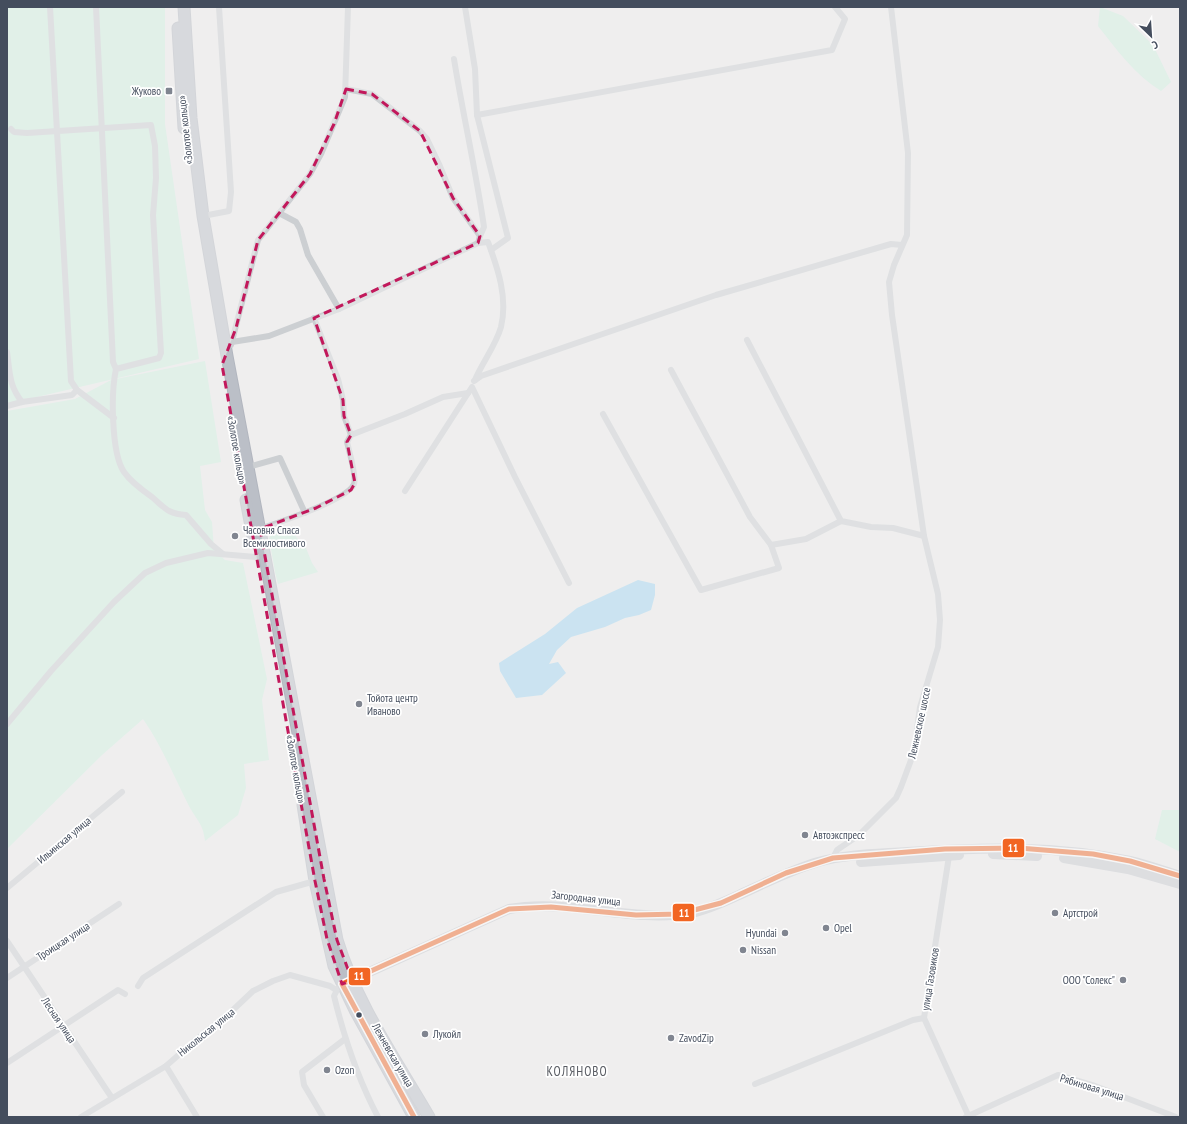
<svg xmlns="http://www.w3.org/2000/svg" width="1187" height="1124" font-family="'PT Sans Narrow',sans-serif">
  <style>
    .green { fill: #d0f1e1 }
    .water { fill: #a0d6f3 }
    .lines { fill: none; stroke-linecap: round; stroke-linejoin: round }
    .highway-casing { stroke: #b2b6bf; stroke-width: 13 }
    .street { stroke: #cccfd2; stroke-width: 6 }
    .primary { stroke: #c7c9cf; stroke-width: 10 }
    .highway { stroke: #bbbfc7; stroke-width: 11 }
    .bus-1-casing { stroke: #fff; stroke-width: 8 }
    .bus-1 { stroke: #f26522; stroke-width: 5 }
    .marked { fill: none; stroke: #c2185b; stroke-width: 3; stroke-dasharray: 8 5; stroke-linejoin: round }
    .poi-dot { fill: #808590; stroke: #fff; stroke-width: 1.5 }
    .bus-dot { fill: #444d5d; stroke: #fff; stroke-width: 1.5 }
    .labels { text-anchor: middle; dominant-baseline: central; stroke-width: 3.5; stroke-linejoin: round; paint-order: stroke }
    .poi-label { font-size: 11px; fill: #444d5d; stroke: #fff; text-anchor: start }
    .street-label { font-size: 11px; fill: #444d5d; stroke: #fff }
    .quarter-label { font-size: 13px; letter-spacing: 1px; fill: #595c63; stroke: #fff }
    .line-badge { stroke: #fff; stroke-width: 1.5 }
    .badge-label { font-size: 11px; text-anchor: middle; font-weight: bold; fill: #fff }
  </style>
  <rect width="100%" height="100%" fill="#efeeee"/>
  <g class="green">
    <path d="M 7,7 L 165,7 L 165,124 L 199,359 L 7,404 Z"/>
    <path d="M 1100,7 L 1123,16 L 1153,45 L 1171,82 L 1161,91 C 1135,75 1117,50 1098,26 Z"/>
    <path d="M 205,361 L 221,462 L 200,466 L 205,510 L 212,522 L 214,550 L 225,560 L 243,563 L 267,679 L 262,700 L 269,760 L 244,764 L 246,788 L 238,815 L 205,841 C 203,823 197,821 189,806 C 174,777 162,746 143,719 L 102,755 L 7,849 L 7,411 L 75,399 L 111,380 Z"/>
    <path d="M 278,528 L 288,528 L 306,548 L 312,563 L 318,572 L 278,584 L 275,572 L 269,538 Z"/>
    <path d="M 1162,810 L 1180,810 L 1180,852 L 1155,839 Z"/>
  </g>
  <path class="water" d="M 638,580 L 655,584 L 655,595 L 651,610 L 639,615 L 625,618 L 605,627 L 571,637 L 557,650 L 549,664 L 558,662 L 566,673 L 542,695 L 516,698 L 500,671 L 499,663 L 545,634 L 577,608 Z"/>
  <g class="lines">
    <defs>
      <g id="highway">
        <path d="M 184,7 L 191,118 L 203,216 L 227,356 L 337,940 C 356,1003 396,1060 429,1117"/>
        <path d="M 178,28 L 184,128"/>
        <path d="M 246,500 L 254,542"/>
        <path d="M 303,805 L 315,881 L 334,966 L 355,1010 L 414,1117"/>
      </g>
    </defs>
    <use href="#highway" class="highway-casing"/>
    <g class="street">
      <path d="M 50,7 L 71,381 L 77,390 L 114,418"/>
      <path d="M 96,7 L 113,362 L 116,369"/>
      <path d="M 465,7 L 475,69 L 477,115"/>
      <path d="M 454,59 C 463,115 476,171 484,227 L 480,236"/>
      <path d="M 11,129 L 14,132 L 27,133 L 151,125 L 155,146 L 156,178 L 153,215 L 161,353 L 159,358 L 116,369 C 111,392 111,453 124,472 C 131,482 142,490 152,497 C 165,508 168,514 186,515 L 211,544 L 223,554"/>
      <path d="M 279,213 L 296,222 L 300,229 L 308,255 L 339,309"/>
      <path d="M 203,216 L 229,211 L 231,192 L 219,7"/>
      <path d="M 491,250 L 508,238 L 477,115 L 832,50 L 845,19 L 835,7"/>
      <path d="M 747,340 L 841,521 L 871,527 L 893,528 L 924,536"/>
      <path d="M 232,342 L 269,336 L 339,309 L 478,243 L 480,236 L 453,198 L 439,164 L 427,139 L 420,131 L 372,94 L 346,89"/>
      <path d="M 231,345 L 258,240 L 310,174 L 321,154 L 345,97 L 348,7"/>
      <path d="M 7,352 C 10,373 9,386 22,402"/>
      <path d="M 671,370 L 750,517 L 771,545"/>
      <path d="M 475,380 C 482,363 496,345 501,327 C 508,298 498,269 488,242 L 478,243"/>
      <path d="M 474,381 L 481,376 L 716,295 L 891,244 L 902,245"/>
      <path d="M 7,406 L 22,402 L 72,395 L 77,390"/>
      <path d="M 603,414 L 701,590 L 779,568 L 771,545 L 806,539 L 841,521"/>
      <path d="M 351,435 L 405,414 L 443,397 L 468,393"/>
      <path d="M 248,467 L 280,458 L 305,513"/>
      <path d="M 405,491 L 472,387 L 515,477 L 569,583"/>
      <path d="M 260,529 C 277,523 348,500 354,484 C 357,477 349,451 347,442 L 351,435 L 344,416 L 343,400 L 338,379 L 314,318"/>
      <path d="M 7,724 L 51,671 L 114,602 L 145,573 L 166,563 L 208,553 L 257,557"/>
      <path d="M 949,856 L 924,1018 L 969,1117"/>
      <path d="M 833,858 L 837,850 L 859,835 L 896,798 L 901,787 L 914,752 L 920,707 L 938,647 L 940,620 L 938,594 L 924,536 L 892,315 L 889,282 L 894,265 L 907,235 L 908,153 L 891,7"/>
      <path d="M 7,888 L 122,792"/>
      <path d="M 7,941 L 112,1098"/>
      <path d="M 7,978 L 119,904"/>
      <path d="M 138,986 L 143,978 L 276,892 L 315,881"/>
      <path d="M 338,988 L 334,996 C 344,1037 358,1079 378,1117"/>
      <path d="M 7,1063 L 118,990 L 125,994"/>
      <path d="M 166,1066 L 197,1117"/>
      <path d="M 755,1084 L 913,1020 L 924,1018"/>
      <path d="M 81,1117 L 166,1066 L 198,1038 L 234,1009 L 253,991 L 273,981 L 290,975 L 330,986 L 336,990"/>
      <path d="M 323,1117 L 304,1085 L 302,1072 L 345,1039"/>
      <path d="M 966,1117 L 1058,1075 L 1095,1086 L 1176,1117"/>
    </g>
    <g class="primary">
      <path d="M 993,854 L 1037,856"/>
      <path d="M 1064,858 L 1128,869 L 1180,884"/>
      <path d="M 861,862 L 959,855"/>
      <path d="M 345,983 L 509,909 C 568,898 629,923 691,913 C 707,910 724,902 739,895 C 765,883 791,870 818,862 C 847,854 878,854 907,852 C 982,847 1057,845 1130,861 C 1147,865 1164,871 1180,876"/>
    </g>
    <use href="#highway" class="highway"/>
    <defs>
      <path id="bus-1" d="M 414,1117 L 342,984 L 509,909 L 551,907 L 636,915 L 679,914 L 721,903 L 786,873 L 833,858 L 945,849 L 1019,848 L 1093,854 L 1130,861 L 1180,876"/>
    </defs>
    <use href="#bus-1" class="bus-1-casing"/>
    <use href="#bus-1" class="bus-1"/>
  </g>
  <path d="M0 0H1187V1124H0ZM 346,89 L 372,94 L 420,131 L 453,198 L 480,236 L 478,243 L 314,318 L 343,400 L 344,416 L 351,435 L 347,442 L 355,483 L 351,490 L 316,508 L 260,529 L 324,879 L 337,940 L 352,980 L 342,984 L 327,939 L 315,881 L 222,365 L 236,328 L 258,240 L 310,174 L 334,124 Z" fill="#efeeee" fill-opacity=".55" fill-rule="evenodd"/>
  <path class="marked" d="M 346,89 L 372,94 L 420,131 L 453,198 L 480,236 L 478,243 L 314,318 L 343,400 L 344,416 L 351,435 L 347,442 L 355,483 L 351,490 L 316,508 L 260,529 L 324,879 L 337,940 L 352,980 L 342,984 L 327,939 L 315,881 L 222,365 L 236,328 L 258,240 L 310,174 L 334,124 Z"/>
  <g class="poi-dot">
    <rect x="165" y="87" width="8" height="8" rx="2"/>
    <circle cx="235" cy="536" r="4"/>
    <circle cx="359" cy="704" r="4"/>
    <circle cx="805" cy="835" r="4"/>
    <circle cx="1055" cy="913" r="4"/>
    <circle cx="826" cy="928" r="4"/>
    <circle cx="785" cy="933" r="4"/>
    <circle cx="743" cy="950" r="4"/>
    <circle cx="1123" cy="980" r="4"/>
    <circle cx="425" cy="1034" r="4"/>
    <circle cx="671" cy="1038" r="4"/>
    <circle cx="327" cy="1070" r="4"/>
  </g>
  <circle class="bus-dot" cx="359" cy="1015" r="3.5"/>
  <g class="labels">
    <g class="poi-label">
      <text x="161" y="91" text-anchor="end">Жуково</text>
      <text x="243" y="530">Часовня Спаса<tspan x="243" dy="13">Всемилостивого</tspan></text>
      <text x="367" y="698">Тойота центр<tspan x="367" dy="13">Иваново</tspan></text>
      <text x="813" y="835">Автоэкспресс</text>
      <text x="1063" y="913">Артстрой</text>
      <text x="834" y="928">Opel</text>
      <text x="777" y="933" text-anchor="end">Hyundai</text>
      <text x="751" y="950">Nissan</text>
      <text x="1115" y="980" text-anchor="end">ООО "Солекс"</text>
      <text x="433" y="1034">Лукойл</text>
      <text x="679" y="1038">ZavodZip</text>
      <text x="335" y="1070">Ozon</text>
    </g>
    <g class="street-label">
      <text transform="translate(185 130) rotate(-96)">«Золотое кольцо»</text>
      <text transform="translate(237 450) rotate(80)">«Золотое кольцо»</text>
      <text transform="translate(919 723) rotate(-78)">Лежневское шоссе</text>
      <text transform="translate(296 769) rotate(80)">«Золотое кольцо»</text>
      <text transform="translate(64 840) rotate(-40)">Ильинская улица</text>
      <text transform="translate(586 898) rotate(6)">Загородная улица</text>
      <text transform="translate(63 941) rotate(-33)">Троицкая улица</text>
      <text transform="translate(930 979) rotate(-81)">улица Газовиков</text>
      <text transform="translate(59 1020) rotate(56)">Лесная улица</text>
      <text transform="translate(206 1032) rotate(-39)">Никольская улица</text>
      <text transform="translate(393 1055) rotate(60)">Лежневская улица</text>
      <text transform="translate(1092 1087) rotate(17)">Рябиновая улица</text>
    </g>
    <g class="quarter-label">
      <text x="577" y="1071">КОЛЯНОВО</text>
    </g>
  </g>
  <g class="line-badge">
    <rect x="1002" y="838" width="23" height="20" rx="4" fill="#f26522"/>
    <rect x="672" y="903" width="23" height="19" rx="4" fill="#f26522"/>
    <rect x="348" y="967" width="23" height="19" rx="4" fill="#f26522"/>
  </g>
  <g class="badge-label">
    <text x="1013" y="852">11</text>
    <text x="684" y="917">11</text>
    <text x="359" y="980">11</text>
  </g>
  <rect width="1187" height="1124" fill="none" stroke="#444d5d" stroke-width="16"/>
  <g transform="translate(1151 36) rotate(155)" stroke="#ffffff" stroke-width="3" paint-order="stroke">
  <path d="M0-3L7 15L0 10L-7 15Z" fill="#444d5d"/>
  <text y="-6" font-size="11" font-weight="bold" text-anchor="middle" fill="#444d5d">С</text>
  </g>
</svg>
